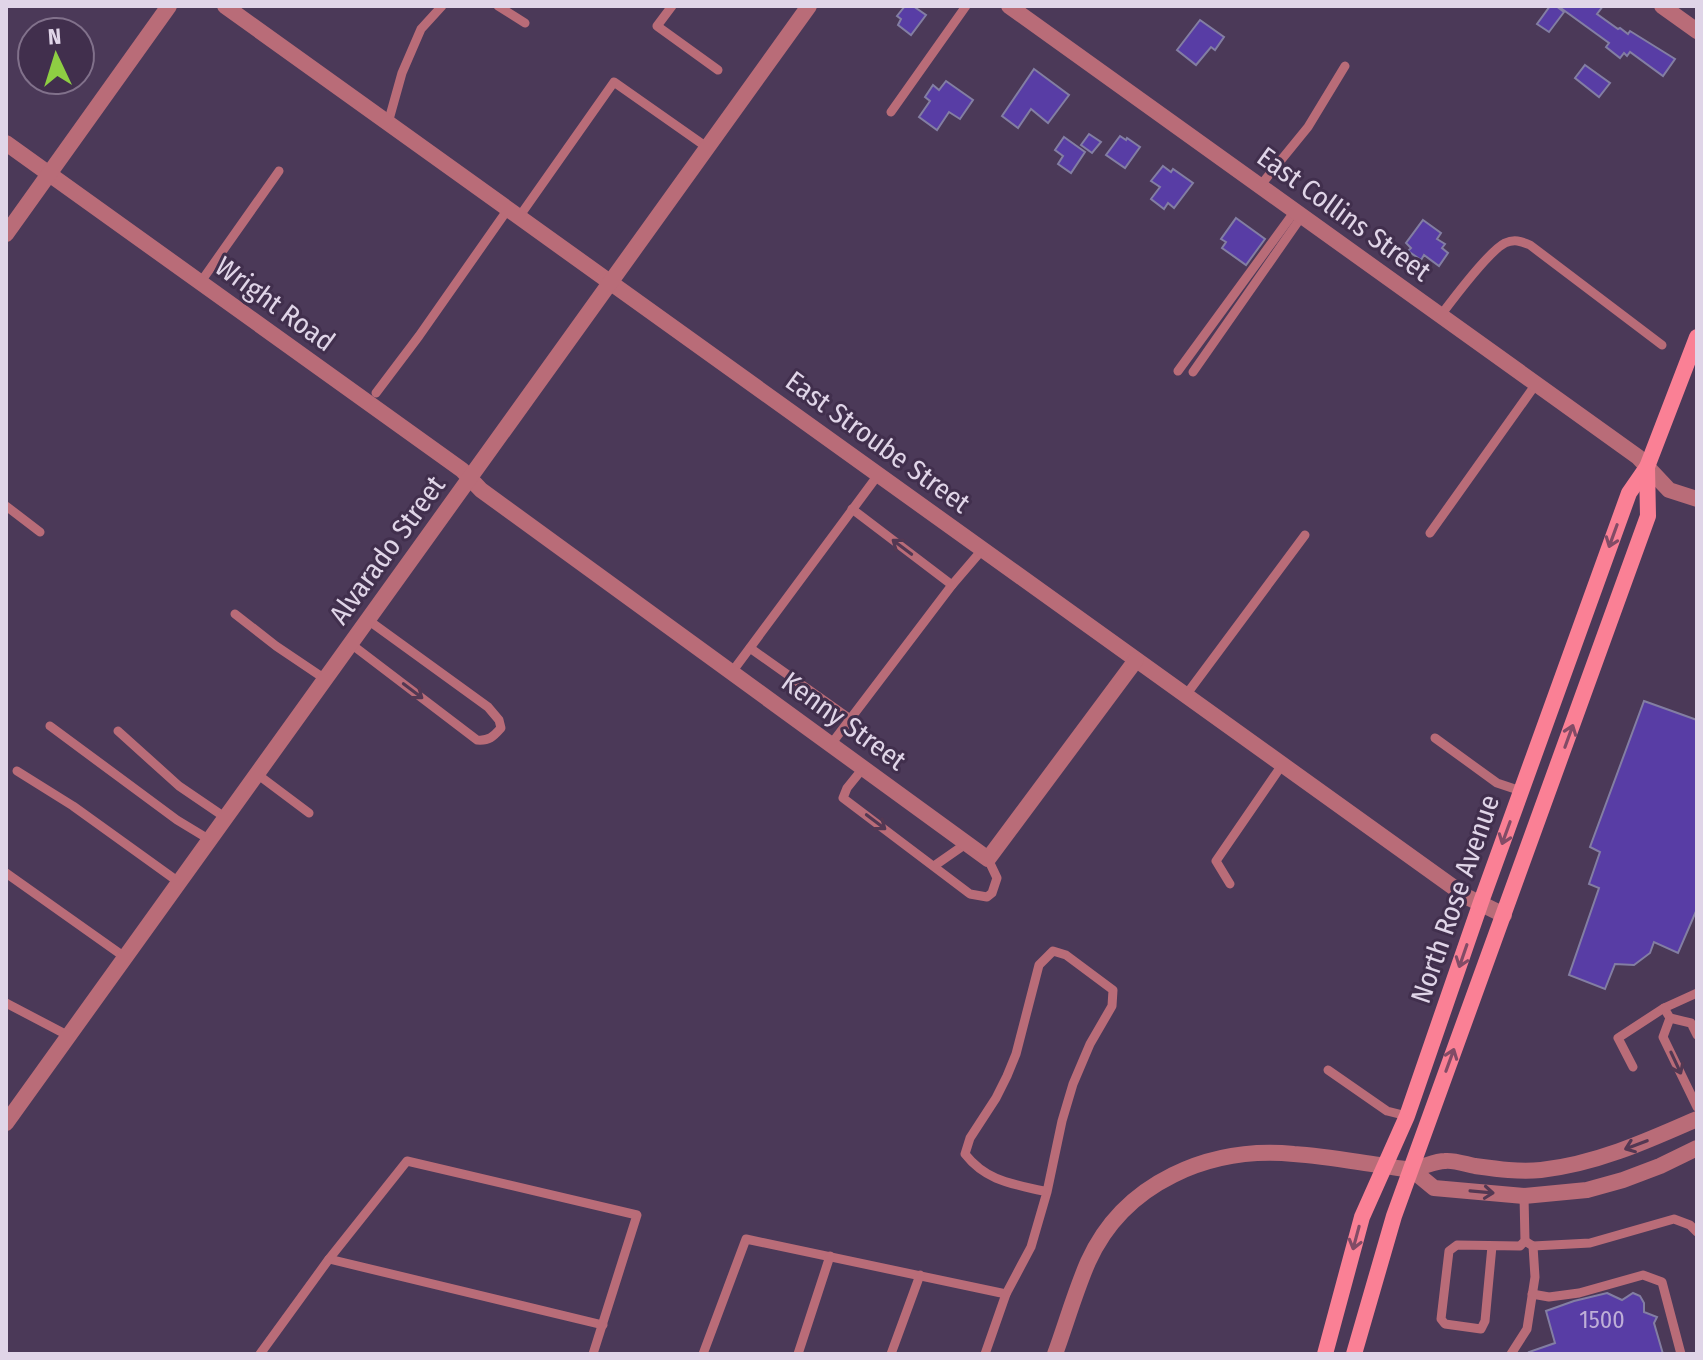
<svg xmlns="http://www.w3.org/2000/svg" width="1703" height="1360" font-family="'Fira Sans Condensed',sans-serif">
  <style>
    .building { fill: #583da5; stroke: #837ea3; stroke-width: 2 }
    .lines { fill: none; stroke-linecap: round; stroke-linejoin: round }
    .service { stroke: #b96c78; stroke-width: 9 }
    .minor { stroke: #b96c78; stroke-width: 16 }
    .tertiary { stroke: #b96c78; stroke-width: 16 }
    .secondary { stroke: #fa8095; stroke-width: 16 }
    .oneway { stroke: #824b66 }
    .oneway2 { stroke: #533853 }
    .labels { text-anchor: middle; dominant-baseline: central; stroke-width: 6; stroke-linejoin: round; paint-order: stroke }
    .number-label { font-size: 24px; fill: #beafd7 }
    .street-label { font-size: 28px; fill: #e0d5e8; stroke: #412f4d }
  </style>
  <rect width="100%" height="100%" fill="#4b3958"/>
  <g class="building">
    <path d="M 905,6 L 913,6 L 926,15 L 911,35 L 898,25 L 901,19 L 897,16 Z"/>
    <path d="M 1550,6 L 1556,6 L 1564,12 L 1549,32 L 1537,24 Z"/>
    <path d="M 1558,6 L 1603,6 L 1597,14 L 1618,29 L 1620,28 L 1628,34 L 1630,31 L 1675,59 L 1663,76 L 1630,52 L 1627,56 L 1624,53 L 1620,58 L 1606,47 L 1609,43 Z"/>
    <path d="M 1200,20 L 1224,37 L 1215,50 L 1211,47 L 1196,65 L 1177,50 Z"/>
    <path d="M 1585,65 L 1610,83 L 1599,97 L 1575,78 Z"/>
    <path d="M 1034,69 L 1069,95 L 1048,123 L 1031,109 L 1018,128 L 1002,116 Z"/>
    <path d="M 946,81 L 973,100 L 960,119 L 949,112 L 937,130 L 919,117 L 930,101 L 925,97 L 933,85 L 939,90 Z"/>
    <path d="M 1089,134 L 1101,142 L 1092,153 L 1081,145 Z"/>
    <path d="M 1120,136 L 1126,140 L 1127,138 L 1140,147 L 1125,168 L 1106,155 Z"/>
    <path d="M 1064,137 L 1085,152 L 1071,173 L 1058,164 L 1063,156 L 1055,150 Z"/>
    <path d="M 1163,166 L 1171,172 L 1173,169 L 1193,183 L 1174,208 L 1168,203 L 1164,209 L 1151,199 L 1160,187 L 1151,181 Z"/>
    <path d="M 1236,218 L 1265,239 L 1246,265 L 1222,248 L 1226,242 L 1221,239 Z"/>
    <path d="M 1423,220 L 1441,233 L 1437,239 L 1445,244 L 1442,248 L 1448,253 L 1439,266 L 1424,255 L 1421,260 L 1408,251 L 1411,248 L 1406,243 Z"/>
    <path d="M 1644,701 L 1697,720 L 1697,909 L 1678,953 L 1654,942 L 1650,953 L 1634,965 L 1615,964 L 1605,989 L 1569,975 L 1599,888 L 1589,884 L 1600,852 L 1590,847 Z"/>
    <path d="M 1607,1293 L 1622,1300 L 1633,1293 L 1640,1296 L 1644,1303 L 1644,1312 L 1657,1317 L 1654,1323 L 1663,1354 L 1530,1354 L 1529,1352 L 1555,1343 L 1546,1311 L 1574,1301 Z"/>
  </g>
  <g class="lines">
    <g class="service">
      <path d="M 498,6 L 525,23"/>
      <path d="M 672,6 L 657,26 L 718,70"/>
      <path d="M 891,112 L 966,6"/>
      <path d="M 388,123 L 402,73 L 421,29 L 442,6"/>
      <path d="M 1260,186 L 1308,127 L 1345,66"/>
      <path d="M 519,217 L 614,82 L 708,148"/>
      <path d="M 200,283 L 279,171"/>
      <path d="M 1441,315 C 1453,299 1489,251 1505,243 C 1514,239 1521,241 1530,245 L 1662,345"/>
      <path d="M 1178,371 L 1295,211"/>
      <path d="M 1193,372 L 1302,216"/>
      <path d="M 376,393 L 419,336 L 508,209"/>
      <path d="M 6,506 L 40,532"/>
      <path d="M 852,509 L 952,585"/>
      <path d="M 1430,533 L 1536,384"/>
      <path d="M 235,614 L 276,646 L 325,679"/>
      <path d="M 351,644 L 477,740 C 489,741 493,737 501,728 L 499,720 L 488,707 L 368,620"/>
      <path d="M 750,648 L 850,719"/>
      <path d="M 732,672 L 878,475"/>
      <path d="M 1186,695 L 1305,535"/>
      <path d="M 50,726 L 177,820 L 210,840"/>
      <path d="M 118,731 L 179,786 L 226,818"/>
      <path d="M 1435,738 L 1497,783 L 1521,791"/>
      <path d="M 832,743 L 952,585 L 982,550"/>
      <path d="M 864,767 L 847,788 L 843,798 L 970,894 L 987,897 L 992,893 L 997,878 L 988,859"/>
      <path d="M 17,771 L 73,806 L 180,883"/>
      <path d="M 257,774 L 309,813"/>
      <path d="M 934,866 L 967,843"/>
      <path d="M 6,873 L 126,958"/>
      <path d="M 1230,884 L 1216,861 L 1282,765"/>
      <path d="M 1697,993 L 1664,1008 L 1670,1018 L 1691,1023 L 1697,1035"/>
      <path d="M 6,1003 L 69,1036"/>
      <path d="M 1670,1018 L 1663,1037 L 1697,1107"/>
      <path d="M 1633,1067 L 1618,1038 L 1664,1008"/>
      <path d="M 1328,1070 L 1387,1111 L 1407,1116"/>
      <path d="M 1525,1241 L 1533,1246 L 1590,1243 L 1674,1219 L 1690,1225 L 1697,1232"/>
      <path d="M 1492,1246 L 1485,1321 L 1481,1329 L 1445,1324 L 1441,1319 L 1449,1251 L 1457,1245 L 1520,1246 L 1525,1241 L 1524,1196"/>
      <path d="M 329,1259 L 603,1325"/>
      <path d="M 1532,1294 L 1549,1297 L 1579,1293 L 1643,1275 L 1662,1282 L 1681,1354"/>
      <path d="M 260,1354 L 329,1259 L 407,1161 L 637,1215 L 593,1354"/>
      <path d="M 703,1354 L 746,1239 L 1006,1294"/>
      <path d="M 798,1354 L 830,1256"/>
      <path d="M 891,1354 L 920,1275"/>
      <path d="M 985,1354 L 1006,1294 L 1031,1247 L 1047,1192 L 1062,1121 L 1073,1084 L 1090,1044 L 1112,1006 L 1113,990 L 1066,955 L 1053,951 L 1039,965 L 1016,1054 L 1007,1076 L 996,1098 L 970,1138 L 965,1154 C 987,1182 1014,1184 1047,1192"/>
      <path d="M 1511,1354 L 1527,1329 L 1535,1277 L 1533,1246"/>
    </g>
    <g class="minor">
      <path d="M 225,6 L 1467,897 L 1504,915"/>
      <path d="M 1009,6 L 1638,457 L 1669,490 L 1697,499"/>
      <path d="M 1662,6 L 1697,31"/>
      <path d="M 6,143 L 462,470 L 481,490 L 988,859 L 1136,660"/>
      <path d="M 6,234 L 169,6"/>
      <path d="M 6,1123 L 809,6"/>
    </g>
    <g class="tertiary">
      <path d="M 1411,1169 L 1434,1188 L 1524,1196 L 1587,1190 L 1623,1180 L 1660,1166 L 1697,1148"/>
      <path d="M 1055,1354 C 1066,1324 1075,1292 1088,1262 C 1124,1182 1210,1146 1294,1154 C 1323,1156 1351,1161 1379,1165 C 1389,1166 1399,1169 1409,1169 C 1421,1169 1433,1161 1445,1161 C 1454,1160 1465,1164 1475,1166 C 1497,1169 1518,1172 1541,1170 C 1596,1164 1647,1141 1697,1119"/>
    </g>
    <g class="secondary">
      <path d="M 1325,1354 L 1362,1217 L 1407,1116 L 1481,902 L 1629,493 L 1647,467 L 1697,337"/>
      <path d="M 1354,1354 L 1394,1216 L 1411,1169 L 1648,516 L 1647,467"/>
    </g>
  </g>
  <defs><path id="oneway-shaft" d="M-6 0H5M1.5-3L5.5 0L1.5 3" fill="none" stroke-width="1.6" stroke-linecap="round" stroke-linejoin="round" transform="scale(2)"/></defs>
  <g class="oneway">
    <use href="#oneway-shaft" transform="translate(1613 536) rotate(110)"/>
    <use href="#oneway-shaft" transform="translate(1569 736) rotate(-70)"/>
    <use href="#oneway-shaft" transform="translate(1506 833) rotate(110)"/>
    <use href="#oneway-shaft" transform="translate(1463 956) rotate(109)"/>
    <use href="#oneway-shaft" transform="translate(1450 1060) rotate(-70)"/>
    <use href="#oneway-shaft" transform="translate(1356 1238) rotate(105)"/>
  </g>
  <g class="oneway2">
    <use href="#oneway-shaft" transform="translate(902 547) rotate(-143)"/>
    <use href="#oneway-shaft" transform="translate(413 691) rotate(37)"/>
    <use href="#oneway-shaft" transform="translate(876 822) rotate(37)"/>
    <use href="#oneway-shaft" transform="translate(1676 1063) rotate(65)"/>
    <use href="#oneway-shaft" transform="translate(1636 1145) rotate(159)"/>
    <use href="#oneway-shaft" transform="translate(1482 1192) rotate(5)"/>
  </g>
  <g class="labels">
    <g class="number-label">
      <text x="1602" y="1320">1500</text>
    </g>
    <g class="street-label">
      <text transform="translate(1344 214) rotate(36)">East Collins Street</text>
      <text transform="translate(275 304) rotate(36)">Wright Road</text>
      <text transform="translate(878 442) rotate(36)">East Stroube Street</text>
      <text transform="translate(387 550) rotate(-54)">Alvarado Street</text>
      <text transform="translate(844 721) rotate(36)">Kenny Street</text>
      <text transform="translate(1455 899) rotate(-71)">North Rose Avenue</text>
    </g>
  </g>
  <rect width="1703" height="1360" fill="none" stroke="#e0d5e8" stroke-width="16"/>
  <g transform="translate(56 56) rotate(356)"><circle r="38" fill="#412f4d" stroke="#81718b" stroke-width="2"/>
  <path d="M0-6L14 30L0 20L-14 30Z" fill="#8ece43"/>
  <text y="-12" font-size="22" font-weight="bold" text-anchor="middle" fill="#e0d5e8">N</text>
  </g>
</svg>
